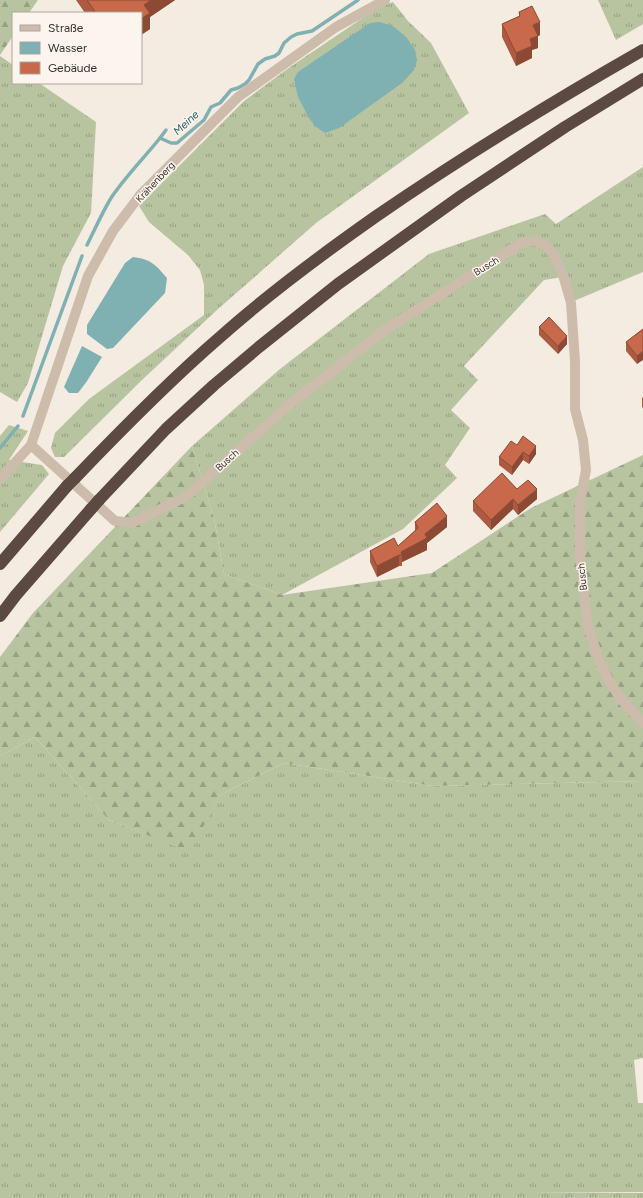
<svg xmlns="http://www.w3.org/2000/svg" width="643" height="1198" font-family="Figtree,sans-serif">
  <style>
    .grass { fill: url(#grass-tufts) }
    .forest { fill: url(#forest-firs) }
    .water { fill: #7fb0b2 }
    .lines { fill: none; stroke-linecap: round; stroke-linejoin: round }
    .stream { stroke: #7fb0b2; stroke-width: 3.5 }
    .minor { stroke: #cdbbac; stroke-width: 10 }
    .motorway { stroke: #5c4a42; stroke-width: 12 }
    .motorway-bridge { stroke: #5c4a42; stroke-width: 12 }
    .wall { fill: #ac5a40 }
    .shaded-wall { fill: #8c4a34 }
    .building { fill: #c8694b; stroke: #8c4a34 }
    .labels { text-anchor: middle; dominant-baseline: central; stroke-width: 3; stroke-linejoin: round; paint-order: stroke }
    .street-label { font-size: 10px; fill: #3b302b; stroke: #fbf5ee }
    .water-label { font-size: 11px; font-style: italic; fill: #1f5a5e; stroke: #fbf5ee }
  </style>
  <defs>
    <pattern id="grass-tufts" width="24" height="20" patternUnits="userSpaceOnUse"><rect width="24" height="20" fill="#b8c4a0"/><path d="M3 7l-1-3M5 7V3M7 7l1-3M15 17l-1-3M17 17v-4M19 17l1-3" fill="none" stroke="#97a083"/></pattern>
    <pattern id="forest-firs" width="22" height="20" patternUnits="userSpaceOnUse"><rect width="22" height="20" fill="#b8c4a0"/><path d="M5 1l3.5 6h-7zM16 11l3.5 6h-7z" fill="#97a083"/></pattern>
  </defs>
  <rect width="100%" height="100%" fill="#f4ebe1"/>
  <g class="grass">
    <path d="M 598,0 L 643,0 L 643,24 L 616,40 Z"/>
    <path d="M 393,2 L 408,21 L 431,43 L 469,113 L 316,223 L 218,309 L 142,380 L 64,457 L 55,457 L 51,448 L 55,433 L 89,399 L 204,315 L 204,285 L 200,270 L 188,255 L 149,222 L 139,206 L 244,101 L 290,67 L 379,7 Z"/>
    <path d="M 0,56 L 13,65 L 13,83 L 39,83 L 96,122 L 91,213 L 63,266 L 28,383 L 17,402 L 0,392 Z"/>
    <path d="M 643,167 L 643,272 L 569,303 L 563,277 L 544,280 L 464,366 L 478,380 L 451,410 L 470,428 L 445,465 L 457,478 L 403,529 L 282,595 L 224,574 L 214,518 L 192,446 L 280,369 L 429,254 L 545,214 L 556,224 Z"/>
    <path d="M 9,425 L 28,431 L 9,460 L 42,465 L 49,474 L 0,532 L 0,436 Z"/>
    <path d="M 35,737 L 109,820 L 189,851 L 220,795 L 284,763 L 433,786 L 643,781 L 643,1058 L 634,1060 L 638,1103 L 643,1103 L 643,1192 L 530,1192 L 643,1193 L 643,1198 L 0,1198 L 0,756 Z"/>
  </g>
  <g class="forest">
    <path d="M 0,0 L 38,0 L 29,13 L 13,13 L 13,36 L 0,55 Z"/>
    <path d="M 192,446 L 214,518 L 224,574 L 282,595 L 432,573 L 531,508 L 643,455 L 643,781 L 433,786 L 284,763 L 220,795 L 190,852 L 109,820 L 35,737 L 0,756 L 0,657 L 33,613 Z"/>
  </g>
  <g class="water">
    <path d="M 380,22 L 393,26 L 407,38 L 415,50 L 417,60 L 414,70 L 402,83 L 339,128 L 325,133 L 315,126 L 309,118 L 298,97 L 294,79 L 298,72 L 370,23 Z"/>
    <path d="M 133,257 C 151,259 156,265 167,278 L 165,293 L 113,348 L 107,349 L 87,334 L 87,325 L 125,263 Z"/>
    <path d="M 82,346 L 102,357 L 87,381 L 78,393 L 69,393 L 64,387 Z"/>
  </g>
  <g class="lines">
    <g class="stream">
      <path d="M 160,138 L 166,130"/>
      <path d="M 87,245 C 95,229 102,213 111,198 C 125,177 144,158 160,138 L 171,143 L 177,143 L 204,120 L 211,107 L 220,103 L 231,90 L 238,88 L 245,84 L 249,80 L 258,64 L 265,59 L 275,56 L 279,53 L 284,43 L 291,37 L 297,34 L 312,31 L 358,0"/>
      <path d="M 23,416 L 82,256"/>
      <path d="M 0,448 L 18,426"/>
    </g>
    <g class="minor">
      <path d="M 31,445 L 115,521 L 132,523 L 187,496 L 289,405 L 385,330 L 523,242 L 535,241 L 547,246 L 555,257 L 563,275 L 571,303 L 575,361 L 575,409 L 583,440 L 586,470 L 580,502 L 580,556 L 588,626 L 599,660 L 608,679 L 621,699 L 643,723"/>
      <path d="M 0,479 L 31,445 L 88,276 L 113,231 L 141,194 L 238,97 L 336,27 L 385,0"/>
    </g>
    <g class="motorway">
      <path d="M 75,478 C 121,430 168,382 219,338 C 268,294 321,255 375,217 C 462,157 552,102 643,50"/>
      <path d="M 99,500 L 166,429 L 214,385 L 259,347 L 338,284 L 461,196 L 565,127 L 643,79"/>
      <path d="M 0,564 L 67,486"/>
      <path d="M 0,616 L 16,595 L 91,509"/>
    </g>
    <g class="motorway-bridge">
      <path d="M 67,486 L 75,478"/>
      <path d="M 91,509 L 99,500"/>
    </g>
  </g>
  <g class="wall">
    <path d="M 76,0 L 175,0 L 150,17 L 150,29 L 141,35 L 141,13 L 85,13 Z"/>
    <path d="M 519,12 L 540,35 L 538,36 L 538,48 L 532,50 L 532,58 L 516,66 L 502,37 L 502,24 L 519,16 Z"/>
    <path d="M 539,327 L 567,344 L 558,354 L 539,335 Z"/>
    <path d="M 643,329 L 637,364 L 626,351 L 626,342 Z"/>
    <path d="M 643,397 L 643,409 L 642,406 L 642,398 Z"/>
    <path d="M 517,445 L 536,454 L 529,464 L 523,460 L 512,475 L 499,465 L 499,457 Z"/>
    <path d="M 517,489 L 537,499 L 518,515 L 513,509 L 491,530 L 473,511 L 473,501 Z"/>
    <path d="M 415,522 L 447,527 L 427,543 L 427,550 L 402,562 L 402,566 L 399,566 L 377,577 L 370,562 L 370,551 L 398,546 L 415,531 Z"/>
  </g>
  <g class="shaded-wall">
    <path d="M 151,0 L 175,0 L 150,17 L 150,29 L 141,35 L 141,19 L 144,5 Z"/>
    <path d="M 540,22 L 540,35 L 538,36 L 538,48 L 532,50 L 532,58 L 516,66 L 516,53 L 530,39 L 533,25 Z"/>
    <path d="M 567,336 L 567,344 L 558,354 L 558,346 Z"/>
    <path d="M 643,351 L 643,360 L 637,364 L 637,356 Z"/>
    <path d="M 536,446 L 536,454 L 529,464 L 529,456 Z"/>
    <path d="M 523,452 L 523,460 L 512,475 L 512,467 Z"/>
    <path d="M 537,489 L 537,499 L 518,515 L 518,505 Z"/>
    <path d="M 513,499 L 513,509 L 491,530 L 491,520 Z"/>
    <path d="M 447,516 L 447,527 L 427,543 L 427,550 L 402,562 L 402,555 L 401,552 L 425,534 Z"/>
    <path d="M 399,555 L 399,566 L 377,577 L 377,566 Z"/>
  </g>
  <g class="building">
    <path d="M 87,0 L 151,0 L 144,5 L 150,13 L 141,19 L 141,13 L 96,13 Z"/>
    <path d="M 532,6 L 540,22 L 533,25 L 538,36 L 530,39 L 532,46 L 516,53 L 502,24 L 520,16 L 519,12 Z"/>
    <path d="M 549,317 L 567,336 L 558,346 L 539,327 Z"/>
    <path d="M 643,329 L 643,351 L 637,356 L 626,342 Z"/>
    <path d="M 523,436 L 536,446 L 529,456 L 523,452 L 512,467 L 499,457 L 511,441 L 517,445 Z"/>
    <path d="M 502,473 L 517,489 L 528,480 L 537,489 L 518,505 L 513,499 L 491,520 L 473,501 Z"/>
    <path d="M 437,503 L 447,516 L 425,534 L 427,538 L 401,552 L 402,555 L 399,555 L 377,566 L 370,551 L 394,538 L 398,546 L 418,528 L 415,522 Z"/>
  </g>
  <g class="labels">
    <g class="street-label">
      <text transform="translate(155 182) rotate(-47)">Krähenberg</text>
      <text transform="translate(486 266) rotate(-32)">Busch</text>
      <text transform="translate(227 460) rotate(-42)">Busch</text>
      <text transform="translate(582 577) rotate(-96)">Busch</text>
    </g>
    <g class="water-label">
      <text transform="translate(186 123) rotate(-43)">Meine</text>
    </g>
  </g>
  <rect x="12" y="12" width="130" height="72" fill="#fbf5ee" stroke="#aea6a0"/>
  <rect x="20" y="25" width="20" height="6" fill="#cdbbac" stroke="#aea6a0"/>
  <text x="48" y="32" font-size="12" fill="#3b302b">Straße</text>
  <rect x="20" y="42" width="20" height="12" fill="#7fb0b2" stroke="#aea6a0"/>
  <text x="48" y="52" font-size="12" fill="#3b302b">Wasser</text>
  <rect x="20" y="62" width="20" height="12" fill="#c8694b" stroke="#aea6a0"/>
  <text x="48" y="72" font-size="12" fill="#3b302b">Gebäude</text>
</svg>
